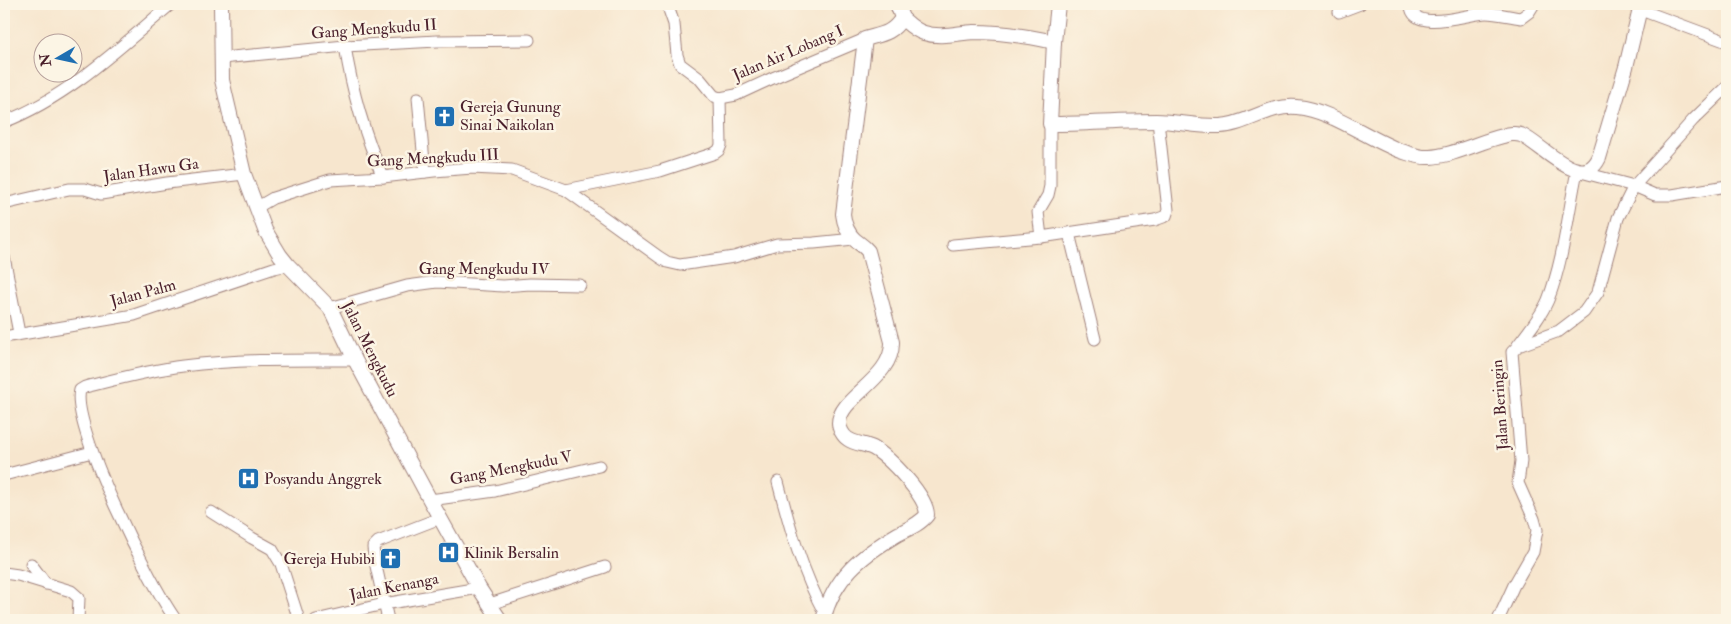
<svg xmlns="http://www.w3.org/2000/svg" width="1731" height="624" font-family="'IM FELL Double Pica',serif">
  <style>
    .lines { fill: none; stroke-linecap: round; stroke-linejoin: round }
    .minor-casing { stroke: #a0827c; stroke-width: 13 }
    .tertiary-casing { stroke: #a0827c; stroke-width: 16 }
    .minor { stroke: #fff; stroke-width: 11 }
    .tertiary { stroke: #fff; stroke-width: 14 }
    .labels { text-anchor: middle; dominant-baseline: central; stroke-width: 5; stroke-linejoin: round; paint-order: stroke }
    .street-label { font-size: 16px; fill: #4a1f2b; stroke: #fcf5e5 }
    .poi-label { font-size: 16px; fill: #4a1f2b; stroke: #fcf5e5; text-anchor: start }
  </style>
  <rect width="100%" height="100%" fill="#fcf5e5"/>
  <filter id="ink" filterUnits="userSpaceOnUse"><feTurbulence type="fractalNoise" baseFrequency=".02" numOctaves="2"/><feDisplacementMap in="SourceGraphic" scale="10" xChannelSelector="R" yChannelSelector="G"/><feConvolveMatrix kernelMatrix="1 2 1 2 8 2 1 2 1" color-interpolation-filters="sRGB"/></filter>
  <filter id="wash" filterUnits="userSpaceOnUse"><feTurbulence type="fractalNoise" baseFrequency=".0096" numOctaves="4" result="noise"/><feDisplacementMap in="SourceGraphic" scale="20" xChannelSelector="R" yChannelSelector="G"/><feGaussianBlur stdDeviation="1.12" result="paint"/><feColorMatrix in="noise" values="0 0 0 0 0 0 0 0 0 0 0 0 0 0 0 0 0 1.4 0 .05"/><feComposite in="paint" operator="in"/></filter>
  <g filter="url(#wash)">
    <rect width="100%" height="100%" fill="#f7e6ce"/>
  </g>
  <g filter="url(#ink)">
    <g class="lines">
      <defs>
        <g id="minor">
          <path d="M 667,4 L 674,24 L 677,55 L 680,64 L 700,79 L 714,96 L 720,98 L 736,95 L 775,77 L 865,39"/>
          <path d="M 1411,4 C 1410,35 1470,13 1486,13 C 1498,13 1510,17 1521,18 L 1529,12 L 1534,4"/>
          <path d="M 1641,10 L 1727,42"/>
          <path d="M 1339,12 L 1360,4"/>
          <path d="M 345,46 C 352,91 365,136 383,177"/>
          <path d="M 222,58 L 345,46 L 437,41 L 529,40"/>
          <path d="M 418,98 L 425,172"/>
          <path d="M 4,122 C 68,97 119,48 171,4"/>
          <path d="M 1050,124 L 1050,186 L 1048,195 L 1038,212 L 1041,237 L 1155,220 L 1166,216 L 1168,210 L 1158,121"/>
          <path d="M 566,190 L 660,171 L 715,153 L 719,150 L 721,145 L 720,98"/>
          <path d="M 4,204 L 69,189 L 85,189 L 101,194 L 167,183 L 244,174"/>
          <path d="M 256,208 L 273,198 L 330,180 L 383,177 L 434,171 L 472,168 L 512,170 L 566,190 L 659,257 L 667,262 L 680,265 L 734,257 L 777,244 L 814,243 L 854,239"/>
          <path d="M 1069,233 L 1095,339"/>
          <path d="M 953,245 L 1041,237"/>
          <path d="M 4,257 L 19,333"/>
          <path d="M 330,308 L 407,286 L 437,282 L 503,286 L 530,284 L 580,285"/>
          <path d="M 4,337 L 134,315 L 274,268 L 288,265"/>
          <path d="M 1518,345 C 1529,331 1541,316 1548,300 C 1564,259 1568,213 1577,171 L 1634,186 L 1655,195 L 1672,195 L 1727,186"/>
          <path d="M 4,475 L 92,452"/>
          <path d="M 778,482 C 790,528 802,572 825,614"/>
          <path d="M 430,500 L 495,491 L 599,466"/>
          <path d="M 211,512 L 252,538 L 272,549 L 281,564 L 299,620"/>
          <path d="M 31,564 L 46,584"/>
          <path d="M 4,573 L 18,575 L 71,591 L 79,598 L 78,620"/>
          <path d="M 490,604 L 605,567"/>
          <path d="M 176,620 C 152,588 70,426 80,390 L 85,387 C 117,379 150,370 183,366 C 240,359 298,360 355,360"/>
          <path d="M 316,620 L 384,604 L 479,588"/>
          <path d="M 388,620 L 374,557 L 373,547 L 378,542 L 440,518"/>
          <path d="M 1498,620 L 1514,585 L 1533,552 L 1537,530 L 1534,519 L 1518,483 L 1521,461 L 1512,352 L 1518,346 L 1559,331 L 1584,312 L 1598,292 L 1618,218 L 1634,186 L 1693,120 L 1727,87"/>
        </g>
        <g id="tertiary">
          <path d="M 221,4 L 222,80 L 244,174 L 265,230 L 280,255 L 288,265 L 330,308 L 355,360 L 430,500 L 479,588 L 500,620"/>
          <path d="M 1058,4 L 1054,42 L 1050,124 C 1085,124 1121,121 1156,121 C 1177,121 1198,127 1220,126 C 1246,125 1270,104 1297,107 C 1331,110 1368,139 1401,151 C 1411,154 1419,158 1430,157 C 1456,155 1478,142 1503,136 C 1508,134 1516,133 1521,135 C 1542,144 1582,193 1599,158 L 1626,67 L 1641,4"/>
          <path d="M 902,18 C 909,24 914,30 924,33 C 940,38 957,33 974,32 C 1002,32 1027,36 1054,42"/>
          <path d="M 823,620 C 834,577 861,556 898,534 C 908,529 920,524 927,515 C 927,496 889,457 873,448 C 865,444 855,444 848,439 C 843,436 839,428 839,423 C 839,397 893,379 892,342 L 868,251 C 864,246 860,244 855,240 C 848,234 844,223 843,214 L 865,39 C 882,34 892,34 902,18 L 897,4"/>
        </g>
      </defs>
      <use href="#minor" class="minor-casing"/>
      <use href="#tertiary" class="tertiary-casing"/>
      <use href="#minor" class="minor"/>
      <use href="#tertiary" class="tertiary"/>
    </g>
  </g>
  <defs>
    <symbol id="church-square" viewBox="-11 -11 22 22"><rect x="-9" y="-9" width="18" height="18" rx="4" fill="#1f6fb2" stroke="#fcf5e5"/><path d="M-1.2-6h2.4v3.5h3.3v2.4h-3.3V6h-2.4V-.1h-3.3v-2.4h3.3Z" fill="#fff"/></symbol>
    <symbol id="hospital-square" viewBox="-11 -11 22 22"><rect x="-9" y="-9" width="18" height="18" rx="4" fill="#1f6fb2" stroke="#fcf5e5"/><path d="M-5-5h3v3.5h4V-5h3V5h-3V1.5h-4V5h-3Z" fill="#fff"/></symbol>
  </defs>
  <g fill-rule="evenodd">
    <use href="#church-square" x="432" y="104" width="25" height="25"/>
    <use href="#hospital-square" x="236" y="466" width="25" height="25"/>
    <use href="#hospital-square" x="436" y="540" width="25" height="25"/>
    <use href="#church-square" x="378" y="546" width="25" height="25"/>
  </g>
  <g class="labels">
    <g class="street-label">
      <text transform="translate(374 29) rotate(-4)">Gang Mengkudu II</text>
      <text transform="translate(788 53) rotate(-23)">Jalan Air Lobang I</text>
      <text transform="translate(433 158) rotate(-3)">Gang Mengkudu III</text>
      <text transform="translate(151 170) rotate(-8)">Jalan Hawu Ga</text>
      <text x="484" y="269">Gang Mengkudu IV</text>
      <text transform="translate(143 293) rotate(-15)">Jalan Palm</text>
      <text transform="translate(370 349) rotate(63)">Jalan Mengkudu</text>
      <text transform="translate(1500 405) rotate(-94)">Jalan Beringin</text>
      <text transform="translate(511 468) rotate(-11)">Gang Mengkudu V</text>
      <text transform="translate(394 587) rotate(-11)">Jalan Kenanga</text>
    </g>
    <g class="poi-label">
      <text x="460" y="107">Gereja Gunung<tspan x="460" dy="18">Sinai Naikolan</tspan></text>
      <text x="264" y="479">Posyandu Anggrek</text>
      <text x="464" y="553">Klinik Bersalin</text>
      <text x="375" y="559" text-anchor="end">Gereja Hubibi</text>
    </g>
  </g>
  <rect width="1731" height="624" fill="none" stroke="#fcf5e5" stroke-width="20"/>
  <g transform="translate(58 58) rotate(261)"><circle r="24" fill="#fcf5e5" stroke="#b59f9b"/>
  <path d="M0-4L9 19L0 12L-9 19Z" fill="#1f6fb2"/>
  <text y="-8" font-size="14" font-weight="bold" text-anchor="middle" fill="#4a1f2b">N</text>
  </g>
</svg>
